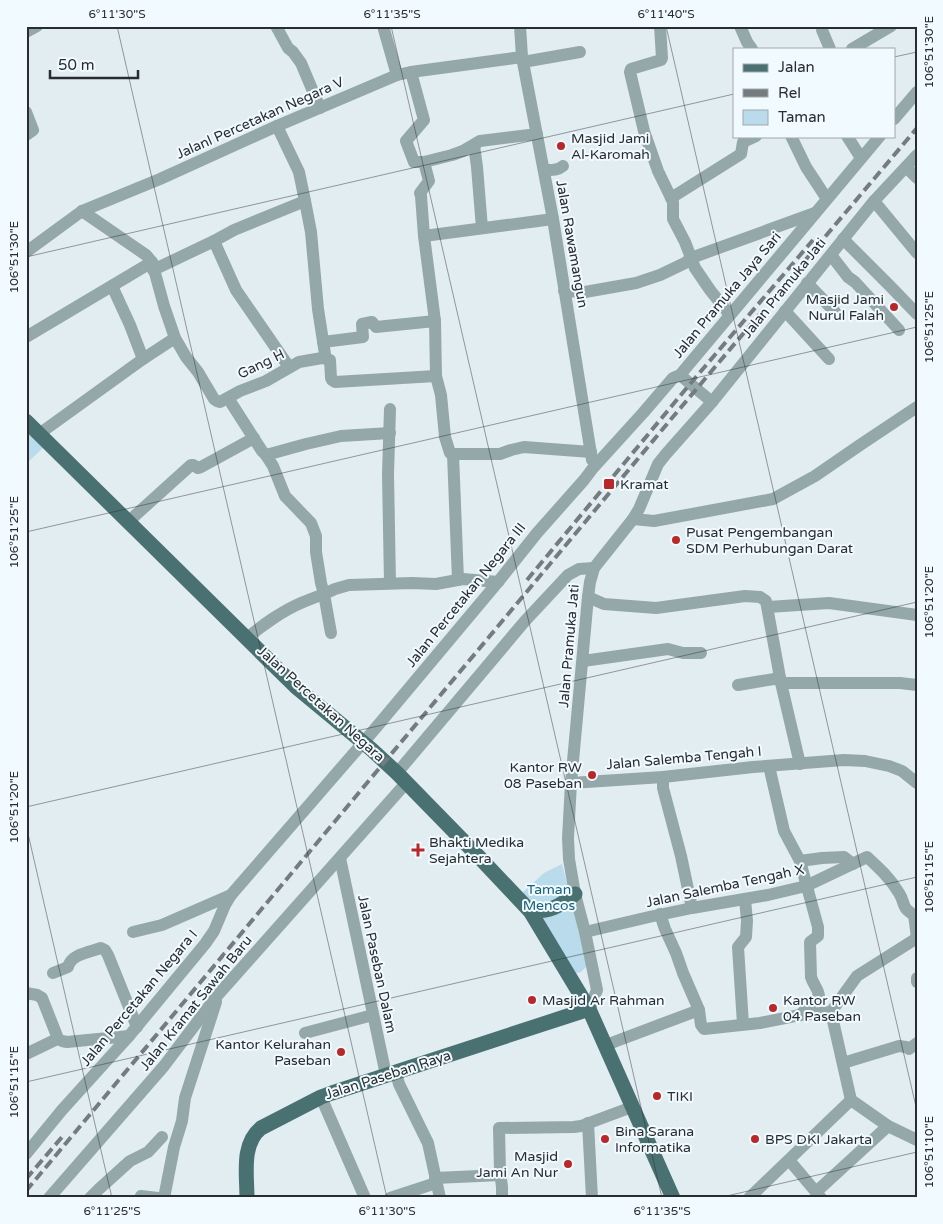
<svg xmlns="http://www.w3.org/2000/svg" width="943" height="1224" font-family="'Varela Round',sans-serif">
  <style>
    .green { fill: #b9dbec }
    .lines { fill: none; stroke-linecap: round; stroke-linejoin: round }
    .minor { stroke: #94a8a9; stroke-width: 12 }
    .major { stroke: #4a7172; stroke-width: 15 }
    .rail { stroke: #757c7f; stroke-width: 4; stroke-dasharray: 10 5; stroke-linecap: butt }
    .ticks { fill: none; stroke: #292d2f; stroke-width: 1; stroke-opacity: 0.45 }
    .poi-dot { fill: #b8282a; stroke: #f1fafe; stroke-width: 2 }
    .labels { text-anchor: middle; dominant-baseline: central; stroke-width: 4; stroke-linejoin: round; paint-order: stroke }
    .street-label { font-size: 14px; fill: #292d2f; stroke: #f1fafe }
    .poi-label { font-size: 14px; fill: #292d2f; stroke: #f1fafe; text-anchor: start }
    .park-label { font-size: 14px; fill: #175f7c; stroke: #f1fafe }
    .neatline { fill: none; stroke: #292d2f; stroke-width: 2 }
    .ticks-label { font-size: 12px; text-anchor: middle; fill: #292d2f }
  </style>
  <rect width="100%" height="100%" fill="#e2edf2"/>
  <g class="green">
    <path d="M 26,419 L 49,442 L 26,464 Z"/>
    <path d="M 562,864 L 588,965 L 581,972 L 572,974 L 521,894 L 544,873 Z"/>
  </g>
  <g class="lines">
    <g class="minor">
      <path d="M 276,26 L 288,48 L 293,52 L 301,63 L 320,108"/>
      <path d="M 383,26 L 397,75"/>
      <path d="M 520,26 L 522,57 L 553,219 L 592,460"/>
      <path d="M 660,26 L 662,58 L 661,60 L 631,69 L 630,72 L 644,131 L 658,171 L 673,202 L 673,219 L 685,242 L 695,268 L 710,290 L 730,315"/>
      <path d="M 740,26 L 747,42 L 752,49"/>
      <path d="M 822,30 L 830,49"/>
      <path d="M 26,32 L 37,26"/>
      <path d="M 852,49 L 891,26"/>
      <path d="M 523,62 L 580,52"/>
      <path d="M 411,72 L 424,120 L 406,141 L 414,162 L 424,162 L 429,181 L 420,193 L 421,196 L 424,236 L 435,321 L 436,376 L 441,395 L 445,437 L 450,453 L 453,454 L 500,454 L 511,450 L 524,447 L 591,452"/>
      <path d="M 26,112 L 33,130 L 26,135"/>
      <path d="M 894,119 L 917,92"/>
      <path d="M 791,136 L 806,167 L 827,199"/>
      <path d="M 847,136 L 861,158"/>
      <path d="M 474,145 L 477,167 L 482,228"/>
      <path d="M 424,162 L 452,155 L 463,151 L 480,141 L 537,134"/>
      <path d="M 906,167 L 917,178"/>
      <path d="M 544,170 C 551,170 557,171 563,166"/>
      <path d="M 671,198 L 741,154 L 743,142 L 756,136"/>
      <path d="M 874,201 L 917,253"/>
      <path d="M 82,211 L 146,255 L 152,262 L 164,306 L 175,338 L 186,357 L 198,372 L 214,399 L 217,401 L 220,402 L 240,391 L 266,381 L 299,362 L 322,358 L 324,356 L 325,354 L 318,309 L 311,232 L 305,201 L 299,172 L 277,126"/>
      <path d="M 424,236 L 553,219"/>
      <path d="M 843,239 L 889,285 L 917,314"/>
      <path d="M 214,241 L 236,290 L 289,367"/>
      <path d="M 26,252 L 82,211 L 160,179 L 277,126 L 397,75 L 411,72 L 522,57"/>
      <path d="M 831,255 L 848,277 L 855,282 L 899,330"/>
      <path d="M 153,270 L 214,241 L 234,230 L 305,201"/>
      <path d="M 807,283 L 835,312"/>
      <path d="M 112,286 L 130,325 L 143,359"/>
      <path d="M 564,291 L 585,292 L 636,283 L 660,275 L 685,263 L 691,258 L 815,213"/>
      <path d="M 785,311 L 829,359"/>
      <path d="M 26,337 L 152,262"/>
      <path d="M 323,342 L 363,337 L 362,324 L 372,322 L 376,327 L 435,321"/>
      <path d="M 322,358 L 330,360 L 331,378 L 332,380 L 335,382 L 436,376"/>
      <path d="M 680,375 L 712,402"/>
      <path d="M 228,398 L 262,451 L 266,455 L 306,444 L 341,436 L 390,433"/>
      <path d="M 390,409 L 388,474 L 390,583"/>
      <path d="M 39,434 L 143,359 L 175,338"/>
      <path d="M 453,454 L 458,580"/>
      <path d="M 633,519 L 654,521 L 773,499 L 815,476 L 860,445 L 917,407"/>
      <path d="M 129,521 L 191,465 L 193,465 L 198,468 L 201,467 L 254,438"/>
      <path d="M 588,597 L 604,604 L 656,608 L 745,596 L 760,597 L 766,601 L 781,683 L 800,764"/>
      <path d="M 768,607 L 829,603 L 917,615"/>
      <path d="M 331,633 L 324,594 L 335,589 L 349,585 L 412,583 L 436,584 L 463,579 L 498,582"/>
      <path d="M 247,638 C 261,626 284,610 301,603 C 308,600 316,597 324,594 L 321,583 L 316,552 L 316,536 L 311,523 L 285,496 L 273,466 L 266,455"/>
      <path d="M 583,661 L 668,649 L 683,653 L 701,653"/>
      <path d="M 781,683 L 900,683 L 917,685"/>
      <path d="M 738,685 L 780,678"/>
      <path d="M 769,766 L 784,831 L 800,861 L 818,927 L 818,936 L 810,942 L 811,977 C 813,984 819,990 819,996 L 800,1015"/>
      <path d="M 397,773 L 525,621 L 568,575 L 579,569 L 594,568"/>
      <path d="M 663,777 L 663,788 L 681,856 L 692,908"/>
      <path d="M 571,783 L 663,777 L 753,767 L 844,760 L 865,761 L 889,766 L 902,771 L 917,783"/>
      <path d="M 340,858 L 386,1075"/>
      <path d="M 800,861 L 822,858 L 844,857 L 853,864"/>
      <path d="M 660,914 L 665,929 L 676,953 L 683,973 L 699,1010 L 701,1025 L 704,1029 L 760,1023 L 800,1015 L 831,1012 L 851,1100 L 749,1198"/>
      <path d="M 133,932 L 162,925 L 231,895"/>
      <path d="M 585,932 L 649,917 L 692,908 L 768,895 L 806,886 L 867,857 C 879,868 890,878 899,893 C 906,904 900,906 914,915 L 917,938"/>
      <path d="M 53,973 L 68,967 C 71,954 90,952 101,948 L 105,950 L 108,955 L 137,1027"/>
      <path d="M 917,978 L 917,982"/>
      <path d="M 26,993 L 37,995 L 42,998 L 57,1036 L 55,1040 L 26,1054"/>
      <path d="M 589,1009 L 591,1005 L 597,990 L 585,932 L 575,894 L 569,859 L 568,838 L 571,783 L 588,597 L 590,582 L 594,568 L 633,519 L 639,509 L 658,464 L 666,454 L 712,402 L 874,201 L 917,155"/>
      <path d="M 831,1012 L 857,976 L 917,938"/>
      <path d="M 743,1024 L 738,947 L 746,937 L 747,921 L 745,899"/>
      <path d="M 305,1033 L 373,1015"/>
      <path d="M 56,1038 L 62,1041 L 67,1042 L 129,1036"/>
      <path d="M 606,1045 L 699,1010"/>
      <path d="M 843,1063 L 899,1046 L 906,1047 L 909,1049 L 917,1043"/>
      <path d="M 396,1072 L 399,1084 L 424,1135 L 428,1143 L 440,1198"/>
      <path d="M 321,1097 L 365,1198"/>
      <path d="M 851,1100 L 888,1126 L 917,1140"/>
      <path d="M 588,1123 L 592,1198"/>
      <path d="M 26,1154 L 62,1110 L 129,1036 L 205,944 L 214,931 L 225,905 L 231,895 L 374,730 L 498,582 L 537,533 L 584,480 L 593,468 L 643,413 L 673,378 L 680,375 L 880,136"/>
      <path d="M 789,1160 L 821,1198"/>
      <path d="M 435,1178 L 501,1175"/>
      <path d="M 816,1192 L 888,1126"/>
      <path d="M 49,1198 L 164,1066 L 216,997 L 407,782"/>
      <path d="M 90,1198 L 99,1189 L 130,1161 L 148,1152 L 162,1137"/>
      <path d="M 140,1198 L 141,1196 L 158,1198"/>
      <path d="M 164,1198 L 174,1147 L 182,1121 L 185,1098 L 216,1002"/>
      <path d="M 390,1198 L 436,1183"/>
      <path d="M 502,1198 L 502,1187 L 500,1171 L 499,1128 L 574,1127 L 581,1126 L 632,1107"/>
    </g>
    <g class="major">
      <path d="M 26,421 L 296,687 L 371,749 L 397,773 L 479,857 L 530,911 L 589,1009 L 673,1198"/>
      <path d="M 530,911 C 550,912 560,906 575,894"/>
      <path d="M 247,1198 C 247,1175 241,1144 261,1128 L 321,1097 L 332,1093 L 589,1009"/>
    </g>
    <g class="rail">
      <path d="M 527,580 L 690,384 L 813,240"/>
      <path d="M 26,1179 L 62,1137"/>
      <path d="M 26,1191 L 677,412 L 917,128"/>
    </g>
  </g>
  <path class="ticks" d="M 117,26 L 387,1198M 391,26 L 662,1198M 666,26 L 917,1111M 894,57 L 917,52M 26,257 L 734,94M 26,532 L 917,327M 26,807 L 917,602M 26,825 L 112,1198M 26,1082 L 917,877M 718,1198 L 917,1152"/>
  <g class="poi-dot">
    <circle cx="561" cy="146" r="5"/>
    <circle cx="894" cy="307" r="5"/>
    <rect x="603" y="478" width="12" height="12" rx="2.5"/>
    <circle cx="676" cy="540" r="5"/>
    <circle cx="592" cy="775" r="5"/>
    <path d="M415.5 842.5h5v5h5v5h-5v5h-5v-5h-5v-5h5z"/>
    <circle cx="532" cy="1000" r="5"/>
    <circle cx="773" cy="1008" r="5"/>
    <circle cx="341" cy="1052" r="5"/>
    <circle cx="657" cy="1096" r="5"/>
    <circle cx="605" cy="1139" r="5"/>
    <circle cx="755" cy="1139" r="5"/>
    <circle cx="568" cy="1164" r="5"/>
  </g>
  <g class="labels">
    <g class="street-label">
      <text transform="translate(260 118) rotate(-24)">Jalanl Percetakan Negara V</text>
      <text transform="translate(572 244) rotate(80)">Jalan Rawamangun</text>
      <text transform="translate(784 288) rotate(-51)">Jalan Pramuka Jati</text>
      <text transform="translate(727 295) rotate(-50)">Jalan Pramuka Jaya Sari</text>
      <text transform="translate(261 364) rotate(-26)">Gang H</text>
      <text transform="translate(466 595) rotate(-51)">Jalan Percetakan Negara III</text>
      <text transform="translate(569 646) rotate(-85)">Jalan Pramuka Jati</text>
      <text transform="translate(321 704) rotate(42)">Jalan Percetakan Negara</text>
      <text transform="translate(684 758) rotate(-5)">Jalan Salemba Tengah I</text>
      <text transform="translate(725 886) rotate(-12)">Jalan Salemba Tengah X</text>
      <text transform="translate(377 964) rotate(78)">Jalan Paseban Dalam</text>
      <text transform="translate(139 998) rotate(-50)">Jalan Percetakan Negara I</text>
      <text transform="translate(196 1003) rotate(-51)">Jalan Kramat Sawah Baru</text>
      <text transform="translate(388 1075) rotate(-18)">Jalan Paseban Raya</text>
    </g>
    <g class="poi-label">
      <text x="571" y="138">Masjid Jami<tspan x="571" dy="16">Al-Karomah</tspan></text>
      <text x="884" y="299" text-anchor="end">Masjid Jami<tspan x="884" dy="16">Nurul Falah</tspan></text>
      <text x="620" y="484">Kramat</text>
      <text x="686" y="532">Pusat Pengembangan<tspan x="686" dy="16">SDM Perhubungan Darat</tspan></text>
      <text x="582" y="767" text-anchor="end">Kantor RW<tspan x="582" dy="16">08 Paseban</tspan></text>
      <text x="429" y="842">Bhakti Medika<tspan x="429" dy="16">Sejahtera</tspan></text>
      <text x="542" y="1000">Masjid Ar Rahman</text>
      <text x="783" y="1000">Kantor RW<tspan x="783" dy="16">04 Paseban</tspan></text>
      <text x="331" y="1044" text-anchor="end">Kantor Kelurahan<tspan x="331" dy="16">Paseban</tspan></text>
      <text x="667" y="1096">TIKI</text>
      <text x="615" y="1131">Bina Sarana<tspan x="615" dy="16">Informatika</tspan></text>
      <text x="765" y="1139">BPS DKI Jakarta</text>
      <text x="558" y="1156" text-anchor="end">Masjid<tspan x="558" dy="16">Jami An Nur</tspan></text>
    </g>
    <g class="park-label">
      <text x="549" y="889">Taman<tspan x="549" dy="16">Mencos</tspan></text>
    </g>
  </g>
  <rect width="943" height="1224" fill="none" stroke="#f1fafe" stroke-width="55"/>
  <rect x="733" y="48" width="162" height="90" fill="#f1fafe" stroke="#a1a8ab"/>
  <rect x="743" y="64" width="25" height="8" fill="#4a7172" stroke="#a1a8ab"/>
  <text x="778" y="72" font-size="15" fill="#292d2f">Jalan</text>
  <rect x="743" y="89" width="25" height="8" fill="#757c7f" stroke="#a1a8ab"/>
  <text x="778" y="98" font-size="15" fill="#292d2f">Rel</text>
  <rect x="743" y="110" width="25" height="15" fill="#b9dbec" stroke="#a1a8ab"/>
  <text x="778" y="122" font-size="15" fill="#292d2f">Taman</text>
  <path d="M50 70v8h88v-8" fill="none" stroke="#292d2f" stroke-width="2.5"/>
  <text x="58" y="70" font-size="15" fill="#292d2f" stroke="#f1fafe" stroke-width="4" paint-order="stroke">50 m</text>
  <rect x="28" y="28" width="888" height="1168" class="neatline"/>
  <g class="ticks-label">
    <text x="117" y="18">6°11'30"S</text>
    <text x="392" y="18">6°11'35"S</text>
    <text x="666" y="18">6°11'40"S</text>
    <text transform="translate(929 52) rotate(-90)" y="4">106°51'30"E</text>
    <text transform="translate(14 257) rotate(-90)" y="4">106°51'30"E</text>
    <text transform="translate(929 327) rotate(-90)" y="4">106°51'25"E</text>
    <text transform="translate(14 532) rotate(-90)" y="4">106°51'25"E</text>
    <text transform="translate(929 602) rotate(-90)" y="4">106°51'20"E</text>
    <text transform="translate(14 807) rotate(-90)" y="4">106°51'20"E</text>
    <text transform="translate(929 877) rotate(-90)" y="4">106°51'15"E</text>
    <text transform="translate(14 1082) rotate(-90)" y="4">106°51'15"E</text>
    <text transform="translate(929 1152) rotate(-90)" y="4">106°51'10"E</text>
    <text x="112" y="1215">6°11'25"S</text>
    <text x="387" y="1215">6°11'30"S</text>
    <text x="662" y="1215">6°11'35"S</text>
  </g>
</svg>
